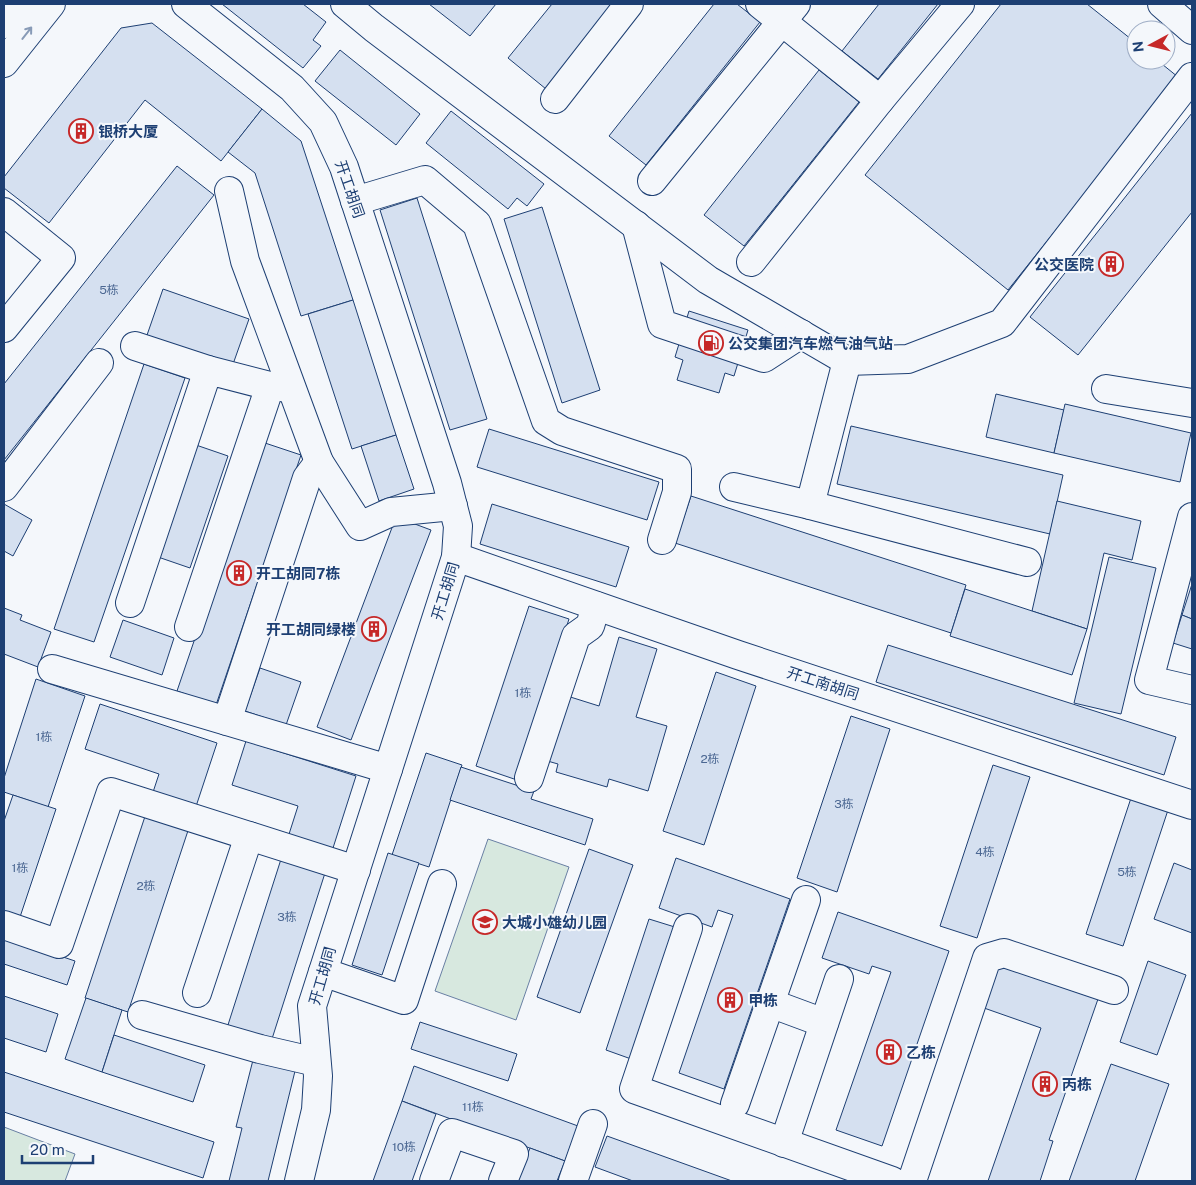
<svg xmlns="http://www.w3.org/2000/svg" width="1196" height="1185" font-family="'Public Sans','Noto Sans SC',sans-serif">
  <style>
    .green { fill: #d7e8df; stroke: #687fa3 }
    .building { fill: #d5e0f0; stroke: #1d3f73 }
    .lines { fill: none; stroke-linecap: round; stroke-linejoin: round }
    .minor-casing { stroke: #1d3f73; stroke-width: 30 }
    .major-casing { stroke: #1d3f73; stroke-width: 30 }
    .minor { stroke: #f4f7fb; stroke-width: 28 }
    .major { stroke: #f4f7fb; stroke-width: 28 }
    .oneway { stroke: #889bb7 }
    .labels { text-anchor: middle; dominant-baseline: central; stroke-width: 4; stroke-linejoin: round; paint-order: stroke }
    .number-label { font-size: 12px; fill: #4b6792 }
    .poi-label { font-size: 15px; font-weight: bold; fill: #1d3f73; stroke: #f4f7fb; text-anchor: start }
    .street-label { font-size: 15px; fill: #1d3f73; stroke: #f4f7fb }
  </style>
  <rect width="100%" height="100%" fill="#f4f7fb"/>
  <g class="green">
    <path d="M 488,839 L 569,867 L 516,1020 L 435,991 Z"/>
    <path d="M 4,1127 L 75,1154 L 65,1181 L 4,1181 Z"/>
  </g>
  <g class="building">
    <path d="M 222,4 L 303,4 L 326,22 L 313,40 L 321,46 L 303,68 Z"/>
    <path d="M 429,4 L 496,4 L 470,36 Z"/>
    <path d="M 552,4 L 614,4 L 546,89 L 508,58 Z"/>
    <path d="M 714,4 L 737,4 L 760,22 L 646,165 L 609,136 Z"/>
    <path d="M 879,4 L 938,4 L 878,79 L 842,51 Z"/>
    <path d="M 1001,4 L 1087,4 L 1136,43 L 1136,60 L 1157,60 L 1178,77 L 1008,290 L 865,175 Z"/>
    <path d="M 152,23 L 262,109 L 221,161 L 145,100 L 49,223 L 4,188 L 4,177 L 121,28 Z"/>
    <path d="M 340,50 L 420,114 L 396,145 L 315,81 Z"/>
    <path d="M 819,70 L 859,102 L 744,246 L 704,215 Z"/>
    <path d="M 262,109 L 301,141 L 353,300 L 301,316 L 255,173 L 228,152 Z"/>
    <path d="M 451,111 L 544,184 L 527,206 L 517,198 L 508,209 L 426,143 Z"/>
    <path d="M 1192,113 L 1192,212 L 1078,355 L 1030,317 Z"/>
    <path d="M 177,166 L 214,195 L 4,460 L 4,384 Z"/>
    <path d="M 417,198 L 487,419 L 450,430 L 380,210 Z"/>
    <path d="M 542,207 L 600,390 L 562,403 L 504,219 Z"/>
    <path d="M 163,289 L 249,319 L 232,367 L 146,338 Z"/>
    <path d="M 353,300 L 396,435 L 352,449 L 308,314 Z"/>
    <path d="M 689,311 L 748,330 L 734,376 L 725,373 L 719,393 L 677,380 L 683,360 L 675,357 Z"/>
    <path d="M 144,364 L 185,378 L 94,642 L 54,629 Z"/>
    <path d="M 996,394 L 1064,410 L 1054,453 L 986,437 Z"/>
    <path d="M 1065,404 L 1191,433 L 1180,482 L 1054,453 Z"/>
    <path d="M 851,426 L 1063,475 L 1050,534 L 837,484 Z"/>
    <path d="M 489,429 L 659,482 L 647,520 L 477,467 Z"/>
    <path d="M 396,435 L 414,489 L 379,501 L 361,446 Z"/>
    <path d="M 262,442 L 301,455 L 216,705 L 177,691 Z"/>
    <path d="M 196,445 L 228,456 L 190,568 L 158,557 Z"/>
    <path d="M 691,496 L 966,585 L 951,633 L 675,543 Z"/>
    <path d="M 1057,501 L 1141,521 L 1132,560 L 1104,553 L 1087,629 L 1032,611 Z"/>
    <path d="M 4,504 L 32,520 L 13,556 L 4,551 Z"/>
    <path d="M 492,504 L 629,547 L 616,587 L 480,544 Z"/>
    <path d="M 396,517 L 431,530 L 351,740 L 317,727 Z"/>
    <path d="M 1109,557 L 1156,568 L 1121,714 L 1074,703 Z"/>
    <path d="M 1192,584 L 1192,619 L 1182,615 Z"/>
    <path d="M 965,589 L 1087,629 L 1072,675 L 950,636 Z"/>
    <path d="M 529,606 L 569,619 L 517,780 L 476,766 Z"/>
    <path d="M 4,608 L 22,615 L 20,620 L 51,632 L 38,667 L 4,654 Z"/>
    <path d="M 1182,615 L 1192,619 L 1192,649 L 1173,643 Z"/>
    <path d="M 123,620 L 174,638 L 162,675 L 110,657 Z"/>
    <path d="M 619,637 L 657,649 L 636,717 L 667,726 L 648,791 L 609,779 L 607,787 L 556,772 L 558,764 L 544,760 L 564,695 L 599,706 Z"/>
    <path d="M 888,645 L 1176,737 L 1164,775 L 876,682 Z"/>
    <path d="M 260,668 L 301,682 L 286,725 L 245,711 Z"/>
    <path d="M 716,672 L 756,686 L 704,845 L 663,831 Z"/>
    <path d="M 36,679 L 85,696 L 48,807 L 4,792 L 4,778 Z"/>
    <path d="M 100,704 L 217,743 L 128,1012 L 85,998 L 159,774 L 85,749 Z"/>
    <path d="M 851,716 L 890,729 L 837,892 L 797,878 Z"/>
    <path d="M 246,741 L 356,776 L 271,1042 L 227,1028 L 298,806 L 232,785 Z"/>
    <path d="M 426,753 L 462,765 L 429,867 L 392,855 Z"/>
    <path d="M 993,765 L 1030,777 L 977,938 L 940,926 Z"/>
    <path d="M 461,767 L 534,791 L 531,799 L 593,819 L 585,845 L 450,800 Z"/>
    <path d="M 13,795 L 56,809 L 19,920 L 4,915 L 4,821 Z"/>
    <path d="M 1131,798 L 1168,810 L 1123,946 L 1086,934 Z"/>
    <path d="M 589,849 L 633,865 L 580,1013 L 537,997 Z"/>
    <path d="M 388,853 L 419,863 L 382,975 L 352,965 Z"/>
    <path d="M 676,858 L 790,899 L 724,1089 L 679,1073 L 733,915 L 718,910 L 712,927 L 659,908 Z"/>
    <path d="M 1174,863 L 1192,870 L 1192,933 L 1154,919 Z"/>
    <path d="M 838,912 L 949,951 L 882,1146 L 836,1130 L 891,972 L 872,966 L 869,974 L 822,958 Z"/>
    <path d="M 649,919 L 678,928 L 634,1060 L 606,1050 Z"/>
    <path d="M 4,937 L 75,961 L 67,985 L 4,964 Z"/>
    <path d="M 1148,961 L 1186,975 L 1157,1055 L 1120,1042 Z"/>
    <path d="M 999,964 L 1098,999 L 1049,1140 L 1053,1141 L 1040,1181 L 988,1181 L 1041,1028 L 984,1008 Z"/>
    <path d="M 4,996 L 58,1014 L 46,1052 L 4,1038 Z"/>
    <path d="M 86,998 L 122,1010 L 102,1072 L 65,1059 Z"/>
    <path d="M 420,1022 L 517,1054 L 508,1081 L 411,1049 Z"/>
    <path d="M 114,1035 L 205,1065 L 193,1102 L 102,1072 Z"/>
    <path d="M 254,1056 L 296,1067 L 268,1181 L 229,1181 L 242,1128 L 236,1127 Z"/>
    <path d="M 1111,1064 L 1169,1084 L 1135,1181 L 1069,1181 Z"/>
    <path d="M 414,1066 L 578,1126 L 565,1161 L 402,1101 Z"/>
    <path d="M 4,1072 L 214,1142 L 203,1178 L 4,1112 Z"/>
    <path d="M 402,1101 L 436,1114 L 412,1181 L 373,1181 Z"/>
    <path d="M 607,1136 L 732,1181 L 633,1181 L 595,1167 Z"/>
    <path d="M 530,1148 L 565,1161 L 557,1181 L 517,1181 Z"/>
  </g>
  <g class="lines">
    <defs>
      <g id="minor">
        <path d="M 186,4 L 292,88 L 323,122 L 344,167 L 447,483 L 458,526 L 456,557 L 312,1006 L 318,1076 L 316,1110 L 299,1181"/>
        <path d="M 345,4 L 374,28 L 708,280 L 847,361 L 908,359 L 1002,323 L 1192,77"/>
        <path d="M 760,4 L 880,100"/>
        <path d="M 1162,4 L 1192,30"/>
        <path d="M 4,63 L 51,4"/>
        <path d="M 555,99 L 629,4"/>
        <path d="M 652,181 L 796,4"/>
        <path d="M 229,191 L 245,261 L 319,462 L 360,526 L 391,512 L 453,506"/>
        <path d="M 355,201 L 425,180 L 477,224 L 546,421 L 562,431 L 677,469 L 677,492 L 662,540"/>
        <path d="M 4,212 L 61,258 L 4,328"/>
        <path d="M 636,225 L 662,324 L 764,358 L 801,334"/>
        <path d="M 751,262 L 880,100 L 960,4"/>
        <path d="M 135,346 L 208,370"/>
        <path d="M 1106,389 L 1192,403"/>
        <path d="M 4,487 L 99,363"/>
        <path d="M 734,487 L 810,505 L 1027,562"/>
        <path d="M 810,505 L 847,361"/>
        <path d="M 1192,517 L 1149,680 L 1192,690"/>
        <path d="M 456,557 L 738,655 L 1192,805"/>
        <path d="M 130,603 L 208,370 L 270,386 L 291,388"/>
        <path d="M 189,627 L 270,386"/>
        <path d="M 52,669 L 388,769"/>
        <path d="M 227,721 L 307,478 L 319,462"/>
        <path d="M 529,778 L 576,636 L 590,626 L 596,606"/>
        <path d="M 4,925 L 59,944 L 111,792 L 356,870"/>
        <path d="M 688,928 L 634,1089 L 892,1181"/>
        <path d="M 323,972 L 404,1000 L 442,884"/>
        <path d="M 197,993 L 249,836"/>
        <path d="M 770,1003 L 824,1023"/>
        <path d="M 142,1015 L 260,1049 L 316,1062"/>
        <path d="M 735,1104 L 806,900"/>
        <path d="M 784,1143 L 839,979"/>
        <path d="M 434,1181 L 452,1133 L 514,1154 L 503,1181"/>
        <path d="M 573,1181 L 593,1124"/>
        <path d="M 912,1181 L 987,958 L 1004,953 L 1114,990"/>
      </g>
      <path id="major" d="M 4,24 L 20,4"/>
    </defs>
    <use href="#minor" class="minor-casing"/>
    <use href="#major" class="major-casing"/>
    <use href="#minor" class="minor"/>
    <use href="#major" class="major"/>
  </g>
  <defs><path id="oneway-shaft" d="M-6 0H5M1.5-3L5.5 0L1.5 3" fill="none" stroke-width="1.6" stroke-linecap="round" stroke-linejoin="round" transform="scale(1.25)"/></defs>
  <use class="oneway" href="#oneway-shaft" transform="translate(27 33) rotate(-52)"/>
  <defs>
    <symbol id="building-ring" viewBox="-11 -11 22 22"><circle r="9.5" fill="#f4f7fb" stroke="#c62828" stroke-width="1.5"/><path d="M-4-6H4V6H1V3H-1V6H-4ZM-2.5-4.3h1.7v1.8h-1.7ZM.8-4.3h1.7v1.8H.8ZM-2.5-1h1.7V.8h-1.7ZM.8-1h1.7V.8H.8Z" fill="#c62828"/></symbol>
    <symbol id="fuel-ring" viewBox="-11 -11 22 22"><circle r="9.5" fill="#f4f7fb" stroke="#c62828" stroke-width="1.5"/><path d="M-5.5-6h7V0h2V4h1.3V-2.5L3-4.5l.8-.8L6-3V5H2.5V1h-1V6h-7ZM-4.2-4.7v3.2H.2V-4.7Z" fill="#c62828"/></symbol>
    <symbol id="school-ring" viewBox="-11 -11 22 22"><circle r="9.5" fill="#f4f7fb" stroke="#c62828" stroke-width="1.5"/><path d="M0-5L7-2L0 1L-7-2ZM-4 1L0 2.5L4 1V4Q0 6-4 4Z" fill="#c62828"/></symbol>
  </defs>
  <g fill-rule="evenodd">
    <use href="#building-ring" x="67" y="117" width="28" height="28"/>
    <use href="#building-ring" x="1097" y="250" width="28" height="28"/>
    <use href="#fuel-ring" x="697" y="329" width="28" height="28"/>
    <use href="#building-ring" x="225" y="559" width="28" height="28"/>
    <use href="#building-ring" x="360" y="615" width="28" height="28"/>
    <use href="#school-ring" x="471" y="908" width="28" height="28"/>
    <use href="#building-ring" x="716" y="986" width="28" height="28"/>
    <use href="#building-ring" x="875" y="1038" width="28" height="28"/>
    <use href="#building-ring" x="1031" y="1070" width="28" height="28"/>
  </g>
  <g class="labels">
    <g class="number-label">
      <text x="109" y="290">5栋</text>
      <text x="523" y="693">1栋</text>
      <text x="44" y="737">1栋</text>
      <text x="710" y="759">2栋</text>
      <text x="844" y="804">3栋</text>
      <text x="985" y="852">4栋</text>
      <text x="20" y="868">1栋</text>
      <text x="1127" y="872">5栋</text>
      <text x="146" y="886">2栋</text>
      <text x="287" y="917">3栋</text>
      <text x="473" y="1107">11栋</text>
      <text x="404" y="1147">10栋</text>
    </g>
    <g class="poi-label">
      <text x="98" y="131">银桥大厦</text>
      <text x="1094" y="264" text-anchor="end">公交医院</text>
      <text x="728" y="343">公交集团汽车燃气油气站</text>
      <text x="256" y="573">开工胡同7栋</text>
      <text x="356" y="629" text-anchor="end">开工胡同绿楼</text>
      <text x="502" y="922">大城小雄幼儿园</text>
      <text x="748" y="1000">甲栋</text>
      <text x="906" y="1052">乙栋</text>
      <text x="1062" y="1084">丙栋</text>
    </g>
    <g class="street-label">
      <text transform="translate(350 189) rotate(71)">开工胡同</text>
      <text transform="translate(445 591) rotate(-73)">开工胡同</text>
      <text transform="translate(823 683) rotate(18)">开工南胡同</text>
      <text transform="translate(322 976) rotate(-74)">开工胡同</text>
    </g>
  </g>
  <rect width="1196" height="1185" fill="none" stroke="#1d3f73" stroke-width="10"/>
  <g transform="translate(1151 45) rotate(263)"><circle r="24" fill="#f4f7fb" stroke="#9eadc5"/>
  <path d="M0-4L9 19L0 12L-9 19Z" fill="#c62828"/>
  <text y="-8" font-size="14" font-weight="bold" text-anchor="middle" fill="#1d3f73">N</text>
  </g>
  <path d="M22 1155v8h71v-8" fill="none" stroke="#1d3f73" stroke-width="2.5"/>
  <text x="30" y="1155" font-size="15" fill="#1d3f73" stroke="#f4f7fb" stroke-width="4" paint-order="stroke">20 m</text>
</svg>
